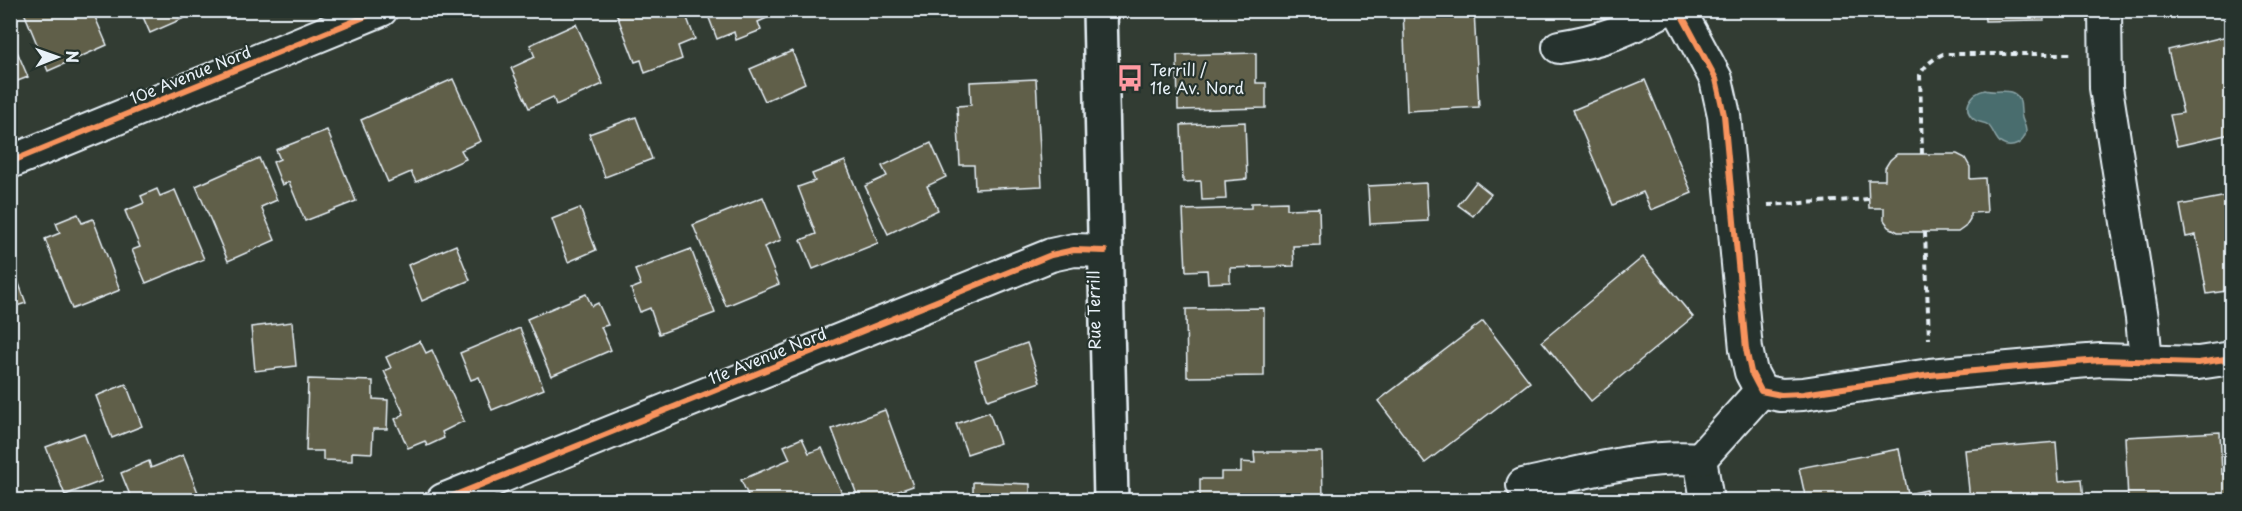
<svg xmlns="http://www.w3.org/2000/svg" width="2242" height="511" font-family="'Playpen Sans',sans-serif">
  <style>
    .water { fill: #496d6e; stroke: #89a2a5; stroke-width: 1.5 }
    .building { fill: #605e4a; stroke: #e8f1f8; stroke-width: 1.5 }
    .lines { fill: none; stroke-linecap: round; stroke-linejoin: round }
    .minor-casing { stroke: #e8f1f8; stroke-width: 36 }
    .tertiary-casing { stroke: #e8f1f8; stroke-width: 38 }
    .path { stroke: #e8f1f8; stroke-width: 4; stroke-dasharray: 6 4.5; stroke-linecap: butt }
    .minor { stroke: #26332d; stroke-width: 32 }
    .tertiary { stroke: #26332d; stroke-width: 33 }
    .cycleway-casing { stroke: #26332d; stroke-width: 10 }
    .cycleway { stroke: #f8935d; stroke-width: 6 }
    .labels { text-anchor: middle; dominant-baseline: central; stroke-width: 4.5; stroke-linejoin: round; paint-order: stroke }
    .poi-label { font-size: 16px; fill: #e8f1f8; stroke: #26332d; text-anchor: start }
    .street-label { font-size: 16px; fill: #e8f1f8; stroke: #26332d }
  </style>
  <rect width="100%" height="100%" fill="#323c33"/>
  <filter id="ink" filterUnits="userSpaceOnUse"><feTurbulence type="fractalNoise" baseFrequency=".0167" numOctaves="2"/><feDisplacementMap in="SourceGraphic" scale="12" xChannelSelector="R" yChannelSelector="G"/><feConvolveMatrix kernelMatrix="1 2 1 2 8 2 1 2 1" color-interpolation-filters="sRGB"/></filter>
  <g filter="url(#ink)">
    <path class="water" d="M 1985,90 C 1994,93 2004,89 2013,93 C 2024,99 2019,109 2022,118 C 2023,122 2026,126 2026,131 C 2025,143 2012,150 2002,144 C 1995,140 1994,130 1988,125 C 1985,122 1979,123 1975,120 C 1960,109 1971,93 1985,90 Z"/>
    <g class="building">
      <path d="M 23,10 L 92,10 L 107,45 L 48,71 Z"/>
      <path d="M 140,10 L 186,10 L 189,16 L 150,33 Z"/>
      <path d="M 615,10 L 684,10 L 695,39 L 678,46 L 682,59 L 645,73 L 641,60 L 635,62 Z"/>
      <path d="M 706,10 L 766,10 L 769,17 L 758,22 L 761,30 L 736,40 L 734,32 L 717,39 Z"/>
      <path d="M 1403,10 L 1474,10 L 1479,107 L 1407,111 Z"/>
      <path d="M 1984,10 L 2044,10 L 2044,20 L 1985,21 Z"/>
      <path d="M 576,24 L 603,84 L 556,105 L 553,97 L 529,108 L 511,68 L 535,57 L 530,45 Z"/>
      <path d="M 10,35 L 28,77 L 10,84 Z"/>
      <path d="M 2232,35 L 2232,143 L 2230,134 L 2177,146 L 2170,115 L 2183,113 L 2168,50 Z"/>
      <path d="M 792,51 L 805,83 L 765,101 L 750,69 Z"/>
      <path d="M 1256,53 L 1256,83 L 1266,83 L 1266,108 L 1178,110 L 1177,55 Z"/>
      <path d="M 453,79 L 481,141 L 461,150 L 466,159 L 416,182 L 411,172 L 388,182 L 361,120 Z"/>
      <path d="M 1036,79 L 1042,186 L 975,189 L 974,165 L 960,165 L 957,106 L 971,105 L 970,82 Z"/>
      <path d="M 1645,80 L 1692,193 L 1651,210 L 1643,192 L 1613,205 L 1573,110 Z"/>
      <path d="M 636,117 L 652,159 L 605,177 L 589,134 Z"/>
      <path d="M 1245,122 L 1247,179 L 1225,181 L 1226,199 L 1202,200 L 1201,181 L 1183,182 L 1181,125 Z"/>
      <path d="M 327,130 L 356,201 L 305,221 L 289,182 L 282,185 L 273,162 L 280,159 L 276,150 Z"/>
      <path d="M 931,143 L 946,177 L 927,186 L 938,210 L 888,234 L 865,186 L 887,176 L 882,166 Z"/>
      <path d="M 1897,154 L 1957,154 L 1965,158 L 1970,167 L 1970,179 L 1985,178 L 1987,212 L 1970,213 L 1970,219 L 1965,227 L 1958,232 L 1898,232 L 1889,227 L 1884,220 L 1884,208 L 1869,208 L 1868,180 L 1885,180 L 1885,168 L 1890,160 Z"/>
      <path d="M 259,158 L 277,200 L 261,207 L 275,240 L 228,261 L 196,186 Z"/>
      <path d="M 845,161 L 878,243 L 813,269 L 801,240 L 816,234 L 798,187 L 815,181 L 812,174 Z"/>
      <path d="M 1476,182 L 1491,194 L 1473,216 L 1458,205 Z"/>
      <path d="M 1426,183 L 1428,221 L 1370,224 L 1368,186 Z"/>
      <path d="M 157,189 L 160,196 L 175,190 L 204,259 L 146,283 L 132,250 L 140,247 L 125,211 L 144,203 L 141,196 Z"/>
      <path d="M 2232,195 L 2232,290 L 2207,294 L 2196,235 L 2186,237 L 2180,205 Z"/>
      <path d="M 763,197 L 781,240 L 764,247 L 779,284 L 726,306 L 693,225 Z"/>
      <path d="M 1287,202 L 1287,209 L 1319,208 L 1320,245 L 1293,246 L 1294,266 L 1230,268 L 1230,282 L 1208,283 L 1207,270 L 1186,271 L 1183,210 L 1251,208 L 1251,203 Z"/>
      <path d="M 580,208 L 596,250 L 568,262 L 552,219 Z"/>
      <path d="M 78,214 L 82,223 L 93,219 L 120,290 L 72,309 L 45,239 L 60,233 L 56,223 Z"/>
      <path d="M 456,245 L 470,280 L 422,301 L 408,265 Z"/>
      <path d="M 691,249 L 715,313 L 659,334 L 650,308 L 640,312 L 631,289 L 641,285 L 635,270 Z"/>
      <path d="M 1643,257 L 1693,317 L 1591,401 L 1542,341 Z"/>
      <path d="M 10,259 L 26,303 L 10,308 Z"/>
      <path d="M 586,294 L 592,306 L 598,303 L 608,325 L 601,327 L 611,350 L 551,376 L 527,319 Z"/>
      <path d="M 1264,308 L 1264,376 L 1187,377 L 1186,309 Z"/>
      <path d="M 1483,321 L 1530,382 L 1425,463 L 1378,401 Z"/>
      <path d="M 292,322 L 296,366 L 255,371 L 251,327 Z"/>
      <path d="M 520,328 L 544,389 L 492,410 L 479,377 L 471,380 L 460,353 Z"/>
      <path d="M 420,341 L 426,353 L 432,350 L 464,421 L 442,432 L 444,438 L 427,446 L 425,441 L 408,448 L 395,419 L 404,414 L 384,371 L 391,368 L 386,357 Z"/>
      <path d="M 1027,343 L 1040,382 L 988,400 L 975,361 Z"/>
      <path d="M 308,379 L 373,381 L 373,399 L 388,400 L 387,429 L 373,429 L 372,453 L 352,452 L 352,461 L 323,460 L 323,451 L 306,451 Z"/>
      <path d="M 126,384 L 142,426 L 112,438 L 96,396 Z"/>
      <path d="M 885,410 L 913,486 L 873,500 L 859,500 L 832,429 Z"/>
      <path d="M 989,412 L 1000,443 L 967,454 L 956,424 Z"/>
      <path d="M 2220,432 L 2222,474 L 2232,474 L 2232,500 L 2128,500 L 2125,437 Z"/>
      <path d="M 84,433 L 102,481 L 65,495 L 46,447 Z"/>
      <path d="M 802,438 L 809,453 L 822,448 L 845,500 L 750,500 L 741,480 L 790,459 L 784,446 Z"/>
      <path d="M 2056,442 L 2059,481 L 2082,479 L 2084,500 L 1970,500 L 1965,450 Z"/>
      <path d="M 1899,449 L 1908,494 L 1927,490 L 1929,500 L 1806,500 L 1799,468 Z"/>
      <path d="M 1254,452 L 1322,452 L 1323,500 L 1200,500 L 1200,479 L 1221,479 L 1221,472 L 1241,472 L 1241,462 L 1255,463 Z"/>
      <path d="M 183,455 L 201,500 L 132,500 L 121,473 L 149,461 L 151,468 Z"/>
      <path d="M 973,482 L 1030,484 L 1030,500 L 973,500 Z"/>
      <path d="M 693,494 L 695,500 L 676,500 Z"/>
    </g>
    <g class="lines">
      <defs>
        <g id="minor">
          <path d="M 1679,10 L 1716,79 L 1724,115 L 1746,349 L 1751,372 L 1761,391 L 1781,395 L 1803,394 L 1930,375 L 2063,363 L 2101,360 L 2198,363 L 2232,358"/>
          <path d="M 2105,10 L 2106,88 L 2142,318 L 2146,361"/>
          <path d="M 1559,47 C 1603,40 1625,31 1664,10"/>
          <path d="M 10,162 L 381,10"/>
          <path d="M 1700,459 L 1707,500"/>
          <path d="M 1523,485 C 1579,474 1643,454 1700,459 L 1761,391"/>
          <path d="M 443,500 L 1051,255 L 1074,250 L 1105,251"/>
        </g>
        <path id="tertiary" d="M 1100,10 L 1111,500"/>
      </defs>
      <use href="#minor" class="minor-casing"/>
      <use href="#tertiary" class="tertiary-casing"/>
      <g class="path">
        <path d="M 1922,154 L 1920,75 C 1924,66 1934,58 1943,54 L 2071,54"/>
        <path d="M 1768,205 L 1869,199"/>
        <path d="M 1925,232 L 1929,339"/>
      </g>
      <use href="#minor" class="minor"/>
      <use href="#tertiary" class="tertiary"/>
      <defs>
        <g id="cycleway">
          <path d="M 1679,10 L 1716,79 L 1724,115 L 1746,349 L 1751,372 L 1761,391 L 1781,395 L 1803,394 L 1930,375 L 2063,363 L 2101,360 L 2198,363 L 2232,358"/>
          <path d="M 10,162 L 381,10"/>
          <path d="M 443,500 L 1051,255 L 1074,250 L 1105,251"/>
        </g>
      </defs>
      <use href="#cycleway" class="cycleway-casing"/>
      <use href="#cycleway" class="cycleway"/>
    </g>
  </g>
  <defs>
    <symbol id="bus-bare" viewBox="-9 -9 18 18"><path d="M-5-6H5V4H4V6H2V4H-2V6H-4V4H-5ZM-3.5-4V0h7V-4ZM-3.5 1.2v1.5H-2V1.2ZM2 1.2v1.5H3.5V1.2Z" fill="#ff9aa2" stroke="#26332d" stroke-width="2.5" paint-order="stroke"/></symbol>
  </defs>
  <g fill-rule="evenodd">
    <use href="#bus-bare" x="1111" y="59" width="38" height="38"/>
  </g>
  <g class="labels">
    <g class="poi-label">
      <text x="1150" y="69">Terrill /<tspan x="1150" dy="18">11e Av. Nord</tspan></text>
    </g>
    <g class="street-label">
      <text transform="translate(190 74) rotate(-22)">10e Avenue Nord</text>
      <text transform="translate(1093 310) rotate(-91)">Rue Terrill</text>
      <text transform="translate(767 355) rotate(-22)">11e Avenue Nord</text>
    </g>
  </g>
  <rect width="2242" height="511" fill="none" stroke="#26332d" stroke-width="36"/>
  <rect x="18" y="18" width="2206" height="475" fill="none" stroke="#e8f1f8" stroke-width="2" filter="url(#ink)"/>
  <g transform="translate(57 57) rotate(89)" stroke="#26332d" stroke-width="4.5" paint-order="stroke">
  <path d="M0-4.5L10 22L0 15L-10 22Z" fill="#e8f1f8"/>
  <text y="-9" font-size="16" font-weight="bold" text-anchor="middle" fill="#e8f1f8">N</text>
  </g>
</svg>
